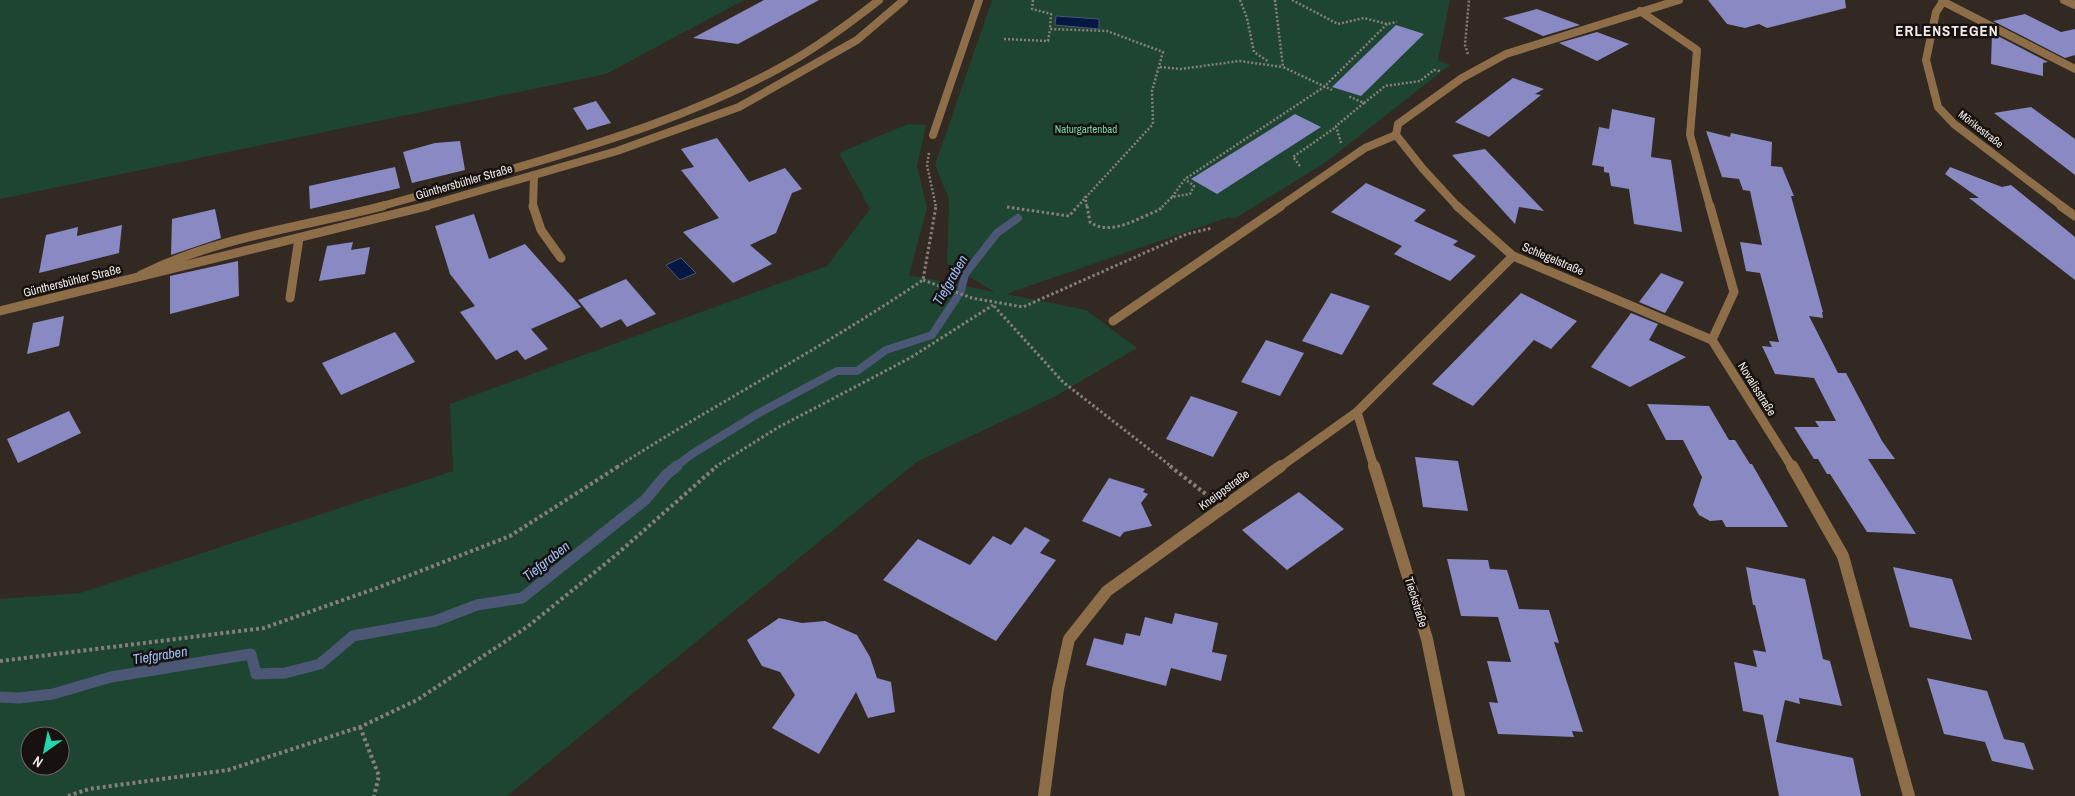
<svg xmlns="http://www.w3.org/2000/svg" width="2075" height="796" font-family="'Archivo Narrow',sans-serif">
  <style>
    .green { fill: #1e4531; fill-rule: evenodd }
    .water { fill: #041843; stroke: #4b5774 }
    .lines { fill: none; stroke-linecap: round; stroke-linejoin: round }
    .stream-far1 { stroke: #4b5774; stroke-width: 8 }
    .stream { stroke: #4b5774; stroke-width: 11 }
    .building { fill: #8989c3 }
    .path-far2 { stroke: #877f79; stroke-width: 2.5; stroke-dasharray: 2 2; stroke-linecap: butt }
    .path-far1 { stroke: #877f79; stroke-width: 3; stroke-dasharray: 2.5 2.5; stroke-linecap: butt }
    .path { stroke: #877f79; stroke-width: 4; stroke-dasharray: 3 3; stroke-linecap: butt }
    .service-far1 { stroke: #8e6e49; stroke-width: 8 }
    .service { stroke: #8e6e49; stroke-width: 9 }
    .minor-far2 { stroke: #8e6e49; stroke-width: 8 }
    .minor-far1 { stroke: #8e6e49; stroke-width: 9 }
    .minor { stroke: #8e6e49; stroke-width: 12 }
    .tertiary { stroke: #8e6e49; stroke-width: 8 }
    .labels { text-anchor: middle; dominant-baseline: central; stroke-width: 5; stroke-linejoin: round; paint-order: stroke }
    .far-park-label { font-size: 11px; fill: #79d6a3; stroke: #17120f }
    .far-street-label { font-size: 11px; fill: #f1eae6; stroke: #17120f }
    .street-label { font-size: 12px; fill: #f1eae6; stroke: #17120f }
    .water-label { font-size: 14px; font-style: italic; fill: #9fc0fb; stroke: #17120f }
    .far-district-label { font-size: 15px; font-weight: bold; letter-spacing: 1px; fill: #f1eae6; stroke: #17120f }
  </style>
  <rect width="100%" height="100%" fill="#322922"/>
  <g class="green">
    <path d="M 0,0 L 744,0 L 606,74 L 0,199 Z"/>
    <path d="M 992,0 L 1450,0 L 1438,60 L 1450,65 L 1326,162 L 1234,219 L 1229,217 L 1006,294 L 1086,310 L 1137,348 L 1054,397 L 918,461 L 507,796 L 0,796 L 0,599 L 80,593 L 453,471 L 450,404 L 827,266 L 870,209 L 839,153 L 908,124 L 926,125 L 917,166 L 927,208 L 909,275 L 995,292 L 947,264 L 949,199 L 935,165 ZM 30,736 L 60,736 L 60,766 L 30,766 Z"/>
  </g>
  <g class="water">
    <path d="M 1056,16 L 1099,19 L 1099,29 L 1055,25 Z"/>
    <path d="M 681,258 L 696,273 L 680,280 L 666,265 Z"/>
  </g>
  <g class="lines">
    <path class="stream-far1" d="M 675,467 L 692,454 L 759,413 L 837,371 L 857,371 L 886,350 L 932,335 L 961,291 L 965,274 L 997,233 L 1018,218"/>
    <path class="stream" d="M 0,697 L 19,698 L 53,694 L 111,677 L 251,654 L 256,674 L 285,673 L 320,664 L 353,636 L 435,621 L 477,605 L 522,598 L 645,500 L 666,475 L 677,466"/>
  </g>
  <g class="building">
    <path d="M 764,0 L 819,0 L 738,44 L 693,38 Z"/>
    <path d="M 1708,0 L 1845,0 L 1846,8 L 1767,28 L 1759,24 L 1745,28 L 1727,24 Z"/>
    <path d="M 1537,9 L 1580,25 L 1543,36 L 1503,18 Z"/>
    <path d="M 2025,14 L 2061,32 L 2075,29 L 2075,55 L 2065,58 L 1993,21 Z"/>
    <path d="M 1396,25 L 1424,34 L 1361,96 L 1332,87 Z"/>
    <path d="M 1597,32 L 1629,44 L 1597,61 L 1559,43 Z"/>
    <path d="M 1992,33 L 2048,62 L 2043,63 L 2043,76 L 1991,64 Z"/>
    <path d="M 1513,78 L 1544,89 L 1535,94 L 1541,95 L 1489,137 L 1455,122 Z"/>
    <path d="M 596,101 L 611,123 L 587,130 L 573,108 Z"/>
    <path d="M 2031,107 L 2075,139 L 2075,175 L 1994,113 Z"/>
    <path d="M 1612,109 L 1655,118 L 1651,157 L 1671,160 L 1682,232 L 1634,224 L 1629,189 L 1611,186 L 1609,173 L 1604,172 L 1604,167 L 1592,165 L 1599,127 L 1609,129 Z"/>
    <path d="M 1295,114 L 1321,127 L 1217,194 L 1191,179 Z"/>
    <path d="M 1706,131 L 1730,137 L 1731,133 L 1772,142 L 1771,166 L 1782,167 L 1794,196 L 1791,196 L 1823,312 L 1822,312 L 1823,318 L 1809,316 L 1838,373 L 1846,373 L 1882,441 L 1895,459 L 1868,459 L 1916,534 L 1867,532 L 1830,474 L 1827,474 L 1818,459 L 1814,459 L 1794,427 L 1819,427 L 1815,421 L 1836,421 L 1814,378 L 1775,374 L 1762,346 L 1772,347 L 1769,341 L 1779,342 L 1760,273 L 1746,271 L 1740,242 L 1762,245 L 1750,191 L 1743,190 L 1739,179 L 1722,177 Z"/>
    <path d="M 717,138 L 749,182 L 785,168 L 802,189 L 792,193 L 776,233 L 750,245 L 772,264 L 733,283 L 683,232 L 719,218 L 681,170 L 694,167 L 681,149 Z"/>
    <path d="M 460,141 L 465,170 L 412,183 L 403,152 L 435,143 Z"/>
    <path d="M 1485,149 L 1544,211 L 1519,207 L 1515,224 L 1452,155 Z"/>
    <path d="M 395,167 L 400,188 L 310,209 L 309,186 Z"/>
    <path d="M 1950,167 L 2002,187 L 2011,185 L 2075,237 L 2075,280 L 1969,198 L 1979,198 L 1945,174 Z"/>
    <path d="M 1366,183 L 1426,210 L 1414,221 L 1458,241 L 1453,245 L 1476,256 L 1450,281 L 1394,254 L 1402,246 L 1331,212 Z"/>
    <path d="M 215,209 L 221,238 L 171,255 L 172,219 Z"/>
    <path d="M 474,214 L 489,259 L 525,244 L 581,307 L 531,329 L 548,349 L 525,360 L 517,350 L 496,360 L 460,312 L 475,306 L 450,274 L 435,226 Z"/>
    <path d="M 122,225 L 119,253 L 39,273 L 46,235 L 78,227 L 77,236 Z"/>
    <path d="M 353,242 L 351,250 L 370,247 L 365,274 L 319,281 L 327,246 Z"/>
    <path d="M 238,261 L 239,296 L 170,314 L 170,276 Z"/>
    <path d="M 1661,273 L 1684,282 L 1665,313 L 1639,302 Z"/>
    <path d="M 626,279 L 656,314 L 627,327 L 621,319 L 601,328 L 578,300 Z"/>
    <path d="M 1331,293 L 1370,306 L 1342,355 L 1302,341 Z"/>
    <path d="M 1521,293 L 1577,321 L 1551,349 L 1534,340 L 1473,406 L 1432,384 Z"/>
    <path d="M 1631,313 L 1658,324 L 1649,340 L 1686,357 L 1630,387 L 1591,367 Z"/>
    <path d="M 64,316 L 59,346 L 27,354 L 33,323 Z"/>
    <path d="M 395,332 L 415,362 L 341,395 L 322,363 Z"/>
    <path d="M 1266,340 L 1304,353 L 1280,396 L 1241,382 Z"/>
    <path d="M 1191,396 L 1238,412 L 1213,457 L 1166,439 Z"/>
    <path d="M 1647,404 L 1709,406 L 1729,440 L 1735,440 L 1750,464 L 1752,464 L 1788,527 L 1726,527 L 1722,520 L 1710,521 L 1699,515 L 1693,505 L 1702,477 L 1683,440 L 1666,440 Z"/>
    <path d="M 69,411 L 81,433 L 18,463 L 7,439 Z"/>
    <path d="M 1415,457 L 1458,461 L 1468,511 L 1423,507 Z"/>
    <path d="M 1109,478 L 1145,489 L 1143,492 L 1148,494 L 1141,503 L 1152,526 L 1124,532 L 1120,537 L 1082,521 Z"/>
    <path d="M 1299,492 L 1344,529 L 1287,570 L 1242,530 Z"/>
    <path d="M 1025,527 L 1050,540 L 1040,553 L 1056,560 L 996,641 L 883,580 L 918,539 L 970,565 L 993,536 L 1011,545 Z"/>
    <path d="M 1447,559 L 1488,560 L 1490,569 L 1507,570 L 1519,609 L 1549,610 L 1559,643 L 1554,642 L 1583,732 L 1572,731 L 1574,737 L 1498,734 L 1489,702 L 1498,703 L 1487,661 L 1511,662 L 1498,617 L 1461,616 Z"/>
    <path d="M 1746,567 L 1805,579 L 1823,659 L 1830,661 L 1842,706 L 1799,698 L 1800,704 L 1785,700 L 1776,742 L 1853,758 L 1861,796 L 1779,796 L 1763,715 L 1743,711 L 1734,662 L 1757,667 L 1753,650 L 1766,652 L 1755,605 L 1753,605 Z"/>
    <path d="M 1893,567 L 1952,579 L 1972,640 L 1910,627 Z"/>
    <path d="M 1175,613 L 1218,623 L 1212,652 L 1227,655 L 1221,681 L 1171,668 L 1166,686 L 1086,665 L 1094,638 L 1123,645 L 1126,633 L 1140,636 L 1145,617 L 1172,624 Z"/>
    <path d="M 779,618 L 802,623 L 825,621 L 857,635 L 870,657 L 877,678 L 891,682 L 895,712 L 868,718 L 856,692 L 819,754 L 772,728 L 795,695 L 780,672 L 762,666 L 747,640 Z"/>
    <path d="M 1927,678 L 1987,691 L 2004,739 L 2024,743 L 2034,770 L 1992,761 L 1985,742 L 1944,734 Z"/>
  </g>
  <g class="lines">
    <g class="path-far2">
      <path d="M 1033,0 L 1032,9 L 1051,14 L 1050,29 L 1107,31 L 1163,52 L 1152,91 L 1153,124 L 1077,207"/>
      <path d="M 1240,0 L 1247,18 L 1254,52 L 1269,62"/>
      <path d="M 1275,0 L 1283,67 L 1332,90"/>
      <path d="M 1292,0 L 1338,24 L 1364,18 L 1387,24 L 1397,22"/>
      <path d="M 1004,39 L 1048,41 L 1050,29"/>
      <path d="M 1468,54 L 1465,45 L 1469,0"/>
      <path d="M 1160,67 L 1181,69 L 1239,61 L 1283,67"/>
      <path d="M 1364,103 L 1385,86 L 1420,81 L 1434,70 L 1440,71"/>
      <path d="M 1341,143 L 1336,126 L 1364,103 L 1348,96"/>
      <path d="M 929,153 L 927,165 L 936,207"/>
      <path d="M 1300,166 L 1293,157 L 1336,127"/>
      <path d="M 1085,196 L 1087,207"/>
      <path d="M 1172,197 L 1185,179 L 1324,87 L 1387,24"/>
      <path d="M 1162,207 L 1172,197 L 1190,194 L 1194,186 L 1185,179"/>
    </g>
    <g class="path-far1">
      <path d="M 1087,206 L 1090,222 C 1110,237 1138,218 1159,210 L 1163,206"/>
      <path d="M 1007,207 L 1069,216 L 1078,206"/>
      <path d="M 923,280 L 972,298 L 1023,307 L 1187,234 L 1212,228"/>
      <path d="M 994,306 L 1063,382 L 1172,467"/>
      <path d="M 617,467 C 717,403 824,347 923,280 L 936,206"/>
      <path d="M 715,467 L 777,428 L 910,358 L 993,305"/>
    </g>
    <g class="path">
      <path d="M 1170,466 L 1207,495"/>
      <path d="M 0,661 L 264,628 L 377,588 L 510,536 L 619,466"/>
      <path d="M 360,727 L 379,776 L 374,796"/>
      <path d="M 68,796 L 89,789 L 228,770 L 360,727 L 417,700 L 527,627 L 616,555 L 717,466"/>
    </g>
    <g class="service-far1">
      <path d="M 1942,1 L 2075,69"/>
      <path d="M 933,135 L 979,0"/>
      <path d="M 378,207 C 420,196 461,183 502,172 C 602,143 702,113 792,61 C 823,43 851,22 879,0"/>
      <path d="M 533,207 L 534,175"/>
    </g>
    <g class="service">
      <path d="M 533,206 L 541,230 L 561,258"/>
      <path d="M 141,275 C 217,237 302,227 383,206"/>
      <path d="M 290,298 L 299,238"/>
    </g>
    <g class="minor-far2">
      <path d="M 1944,0 L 1936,12 L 1926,60 L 1938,107 L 1954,124 L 2063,207"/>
      <path d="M 1640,11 L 1697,50 L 1690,135 L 1710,207"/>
      <path d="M 423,207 L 617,151 L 739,107 L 857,40 L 904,0"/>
      <path d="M 1279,207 L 1365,148 L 1396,135"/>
      <path d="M 1458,207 L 1423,169 L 1396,135 L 1398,124 L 1462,78 L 1506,54 L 1679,0"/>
    </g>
    <g class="minor-far1">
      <path d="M 1457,206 L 1513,256 L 1712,340"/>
      <path d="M 1710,206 L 1734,292 L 1712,340 L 1792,467"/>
      <path d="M 2061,206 L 2075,216"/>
      <path d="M 0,311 L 427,206"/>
      <path d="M 1113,321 L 1281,206"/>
      <path d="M 1357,412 L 1374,467"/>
      <path d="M 1280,467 L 1357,412 L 1513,256"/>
    </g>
    <g class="minor">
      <path d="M 1374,466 L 1427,639 L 1459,796"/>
      <path d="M 1792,466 L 1843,556 L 1909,796"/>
      <path d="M 1044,796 L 1058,689 L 1069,639 L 1107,591 L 1281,466"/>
    </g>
    <path class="tertiary" d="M 2064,0 L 2075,5"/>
  </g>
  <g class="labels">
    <g class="far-park-label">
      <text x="1086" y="129">Naturgartenbad</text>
    </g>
    <g class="far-street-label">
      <text transform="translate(1981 129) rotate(38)">Mörikestraße</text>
    </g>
    <g class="street-label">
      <text transform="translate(464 182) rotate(-16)">Günthersbühler Straße</text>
      <text transform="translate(1553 259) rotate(23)">Schlegelstraße</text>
      <text transform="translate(72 281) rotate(-14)">Günthersbühler Straße</text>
      <text transform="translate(1757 389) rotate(58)">Novalisstraße</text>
      <text transform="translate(1224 490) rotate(-36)">Kneippstraße</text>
      <text transform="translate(1416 602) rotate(73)">Tieckstraße</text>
    </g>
    <g class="water-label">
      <text transform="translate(950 280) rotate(-60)">Tiefgraben</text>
      <text transform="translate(546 561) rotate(-38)">Tiefgraben</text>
      <text transform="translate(160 655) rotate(-9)">Tiefgraben</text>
    </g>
    <g class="far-district-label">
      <text x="1947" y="30">ERLENSTEGEN</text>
    </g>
  </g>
  <g transform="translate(45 751) rotate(213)"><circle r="24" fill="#17120f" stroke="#6e6865"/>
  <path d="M0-4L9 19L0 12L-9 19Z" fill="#27d5ad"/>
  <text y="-8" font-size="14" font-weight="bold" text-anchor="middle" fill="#f1eae6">N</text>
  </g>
</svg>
